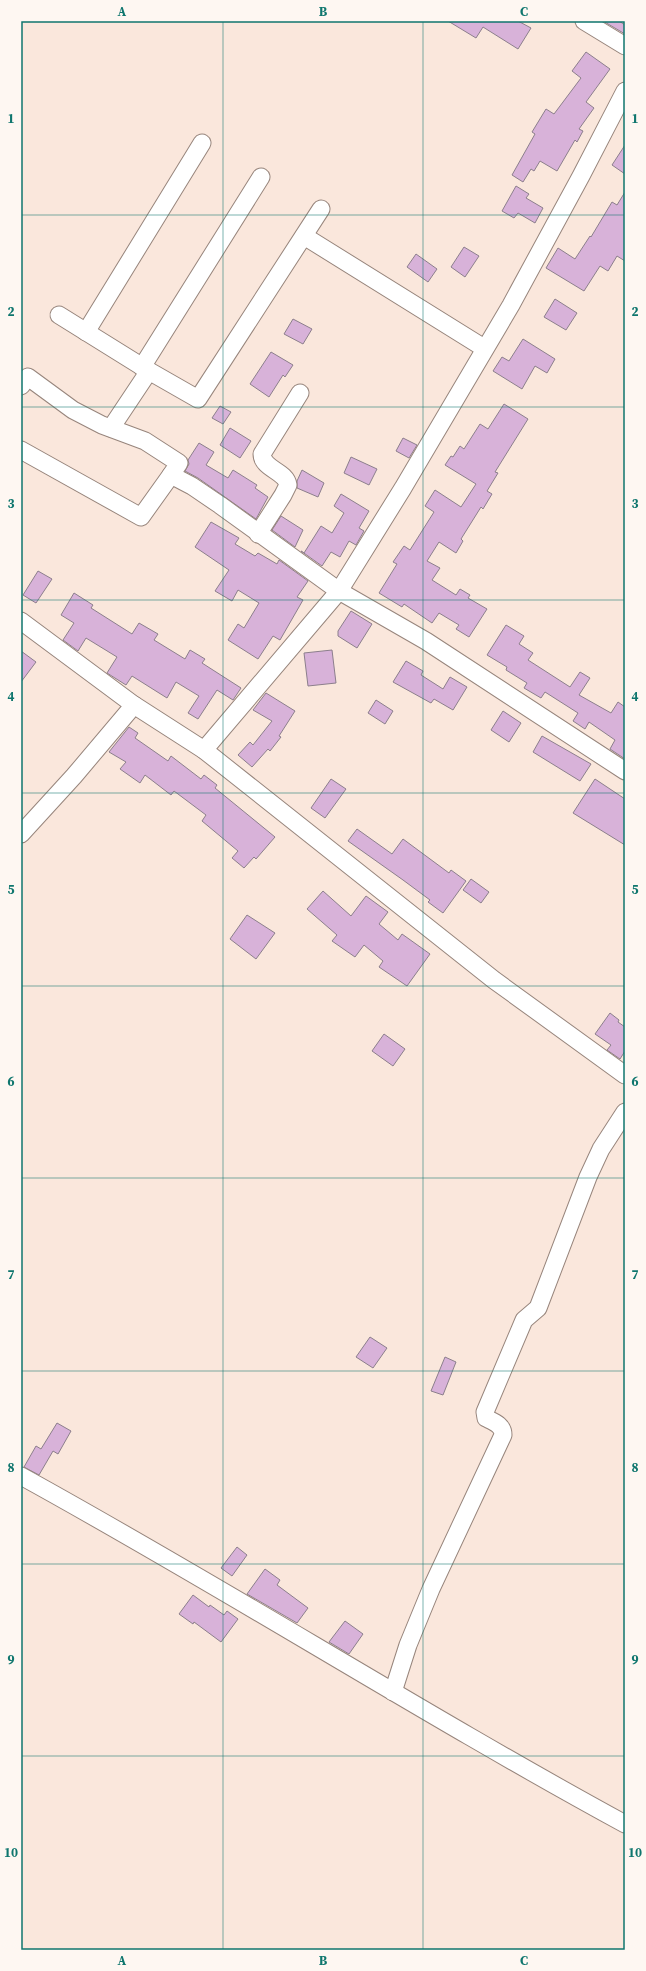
<svg xmlns="http://www.w3.org/2000/svg" width="646" height="1971" font-family="'Source Serif 4',serif">
  <style>
    .building { fill: #d8b2d9; stroke: #8c7f8c }
    .lines { fill: none; stroke-linecap: round; stroke-linejoin: round }
    .minor-casing { stroke: #97857c; stroke-width: 19 }
    .minor { stroke: #fff; stroke-width: 17 }
    .grid { fill: none; stroke: #0f766e; stroke-width: 1; stroke-opacity: 0.55 }
    .neatline { fill: none; stroke: #0f766e; stroke-width: 1.5 }
    .grid-label { font-size: 13px; text-anchor: middle; font-weight: bold; fill: #0f766e }
  </style>
  <rect width="100%" height="100%" fill="#fae7dc"/>
  <g class="building">
    <path d="M 448,21 L 518,21 L 531,28 L 518,49 L 483,27 L 476,38 Z"/>
    <path d="M 603,21 L 619,21 L 625,25 L 625,34 Z"/>
    <path d="M 586,52 L 610,69 L 586,102 L 594,108 L 579,129 L 583,131 L 577,142 L 575,140 L 557,171 L 540,161 L 534,171 L 531,169 L 523,182 L 512,175 L 535,134 L 532,132 L 546,109 L 554,114 L 581,78 L 572,71 Z"/>
    <path d="M 625,145 L 625,174 L 612,165 Z"/>
    <path d="M 516,186 L 529,194 L 526,198 L 543,208 L 535,223 L 518,213 L 514,218 L 502,211 Z"/>
    <path d="M 625,192 L 625,261 L 617,256 L 608,271 L 600,266 L 584,291 L 546,268 L 558,248 L 575,259 L 590,236 L 591,237 L 612,202 L 617,205 Z"/>
    <path d="M 464,247 L 479,256 L 465,277 L 451,267 Z"/>
    <path d="M 416,254 L 437,269 L 428,282 L 407,267 Z"/>
    <path d="M 555,299 L 577,313 L 566,330 L 544,317 Z"/>
    <path d="M 293,319 L 312,329 L 303,344 L 284,334 Z"/>
    <path d="M 523,339 L 555,359 L 547,373 L 535,366 L 522,389 L 493,371 L 502,357 L 509,361 Z"/>
    <path d="M 271,352 L 293,365 L 285,377 L 283,375 L 269,397 L 250,384 Z"/>
    <path d="M 504,404 L 528,419 L 495,472 L 498,473 L 487,491 L 492,494 L 483,509 L 481,507 L 461,539 L 463,541 L 456,553 L 439,542 L 427,561 L 440,568 L 432,580 L 456,595 L 460,589 L 470,595 L 468,598 L 487,609 L 469,637 L 456,629 L 459,625 L 439,613 L 432,623 L 404,604 L 402,607 L 379,593 L 397,564 L 393,562 L 404,546 L 410,550 L 434,512 L 425,506 L 435,490 L 461,507 L 476,484 L 445,465 L 451,456 L 453,457 L 460,446 L 464,449 L 480,424 L 488,429 Z"/>
    <path d="M 220,406 L 231,412 L 223,424 L 212,418 Z"/>
    <path d="M 230,428 L 251,441 L 240,458 L 220,445 Z"/>
    <path d="M 403,438 L 417,445 L 409,458 L 396,451 Z"/>
    <path d="M 199,443 L 214,452 L 206,465 L 228,478 L 233,470 L 257,485 L 255,488 L 268,497 L 256,519 L 198,478 L 185,471 L 189,464 L 188,460 Z"/>
    <path d="M 351,457 L 377,469 L 369,485 L 344,473 Z"/>
    <path d="M 302,470 L 324,483 L 318,497 L 297,488 L 297,481 Z"/>
    <path d="M 341,494 L 369,511 L 359,528 L 364,531 L 356,545 L 349,541 L 340,557 L 331,552 L 322,566 L 301,551 L 304,553 L 321,526 L 332,533 L 344,513 L 334,506 Z"/>
    <path d="M 281,516 L 303,530 L 295,547 L 272,530 Z"/>
    <path d="M 211,522 L 239,538 L 235,544 L 255,556 L 258,553 L 277,564 L 279,560 L 308,581 L 297,597 L 303,600 L 280,640 L 273,636 L 258,659 L 228,640 L 238,624 L 244,628 L 259,603 L 238,590 L 232,601 L 215,591 L 229,570 L 195,547 Z"/>
    <path d="M 38,571 L 52,579 L 36,603 L 23,595 Z"/>
    <path d="M 74,593 L 93,605 L 91,608 L 132,634 L 139,623 L 158,634 L 154,640 L 185,659 L 190,650 L 205,659 L 202,663 L 241,688 L 233,700 L 217,690 L 198,719 L 188,713 L 199,696 L 176,682 L 167,698 L 132,676 L 126,685 L 107,673 L 117,657 L 86,638 L 78,651 L 63,640 L 74,623 L 61,615 Z"/>
    <path d="M 351,611 L 372,624 L 357,648 L 338,636 L 338,631 Z"/>
    <path d="M 506,625 L 524,636 L 519,644 L 533,653 L 528,660 L 570,687 L 580,672 L 590,678 L 579,695 L 611,713 L 618,702 L 625,707 L 625,759 L 610,749 L 615,740 L 589,722 L 585,729 L 573,721 L 578,713 L 545,692 L 541,698 L 524,688 L 527,683 L 506,670 L 507,667 L 487,655 Z"/>
    <path d="M 332,650 L 336,683 L 308,686 L 304,653 Z"/>
    <path d="M 21,651 L 36,662 L 21,682 Z"/>
    <path d="M 406,661 L 423,671 L 421,675 L 443,689 L 450,677 L 467,687 L 453,710 L 434,699 L 431,703 L 393,682 Z"/>
    <path d="M 266,693 L 295,711 L 279,736 L 281,737 L 270,751 L 268,749 L 252,767 L 238,755 L 250,742 L 253,745 L 272,721 L 253,710 Z"/>
    <path d="M 376,700 L 393,711 L 385,724 L 368,713 Z"/>
    <path d="M 503,711 L 521,723 L 509,742 L 491,730 Z"/>
    <path d="M 129,727 L 138,733 L 135,738 L 168,761 L 171,756 L 201,779 L 204,775 L 217,785 L 215,788 L 275,837 L 256,859 L 254,857 L 244,868 L 232,858 L 238,851 L 202,821 L 206,815 L 174,791 L 171,795 L 145,775 L 140,783 L 120,769 L 126,762 L 109,752 Z"/>
    <path d="M 542,736 L 591,764 L 580,781 L 533,752 Z"/>
    <path d="M 331,779 L 346,789 L 325,818 L 311,808 Z"/>
    <path d="M 595,779 L 625,799 L 625,845 L 573,813 Z"/>
    <path d="M 357,829 L 392,854 L 403,839 L 449,873 L 451,870 L 466,881 L 443,913 L 428,902 L 430,900 L 403,880 L 348,841 Z"/>
    <path d="M 471,879 L 489,892 L 481,903 L 463,890 Z"/>
    <path d="M 323,891 L 351,916 L 366,896 L 388,912 L 379,924 L 398,940 L 402,934 L 430,954 L 407,986 L 379,967 L 383,961 L 364,945 L 355,957 L 332,941 L 337,935 L 307,909 Z"/>
    <path d="M 247,915 L 275,933 L 256,959 L 230,939 Z"/>
    <path d="M 610,1013 L 619,1020 L 618,1022 L 625,1027 L 625,1051 L 620,1059 L 607,1050 L 611,1045 L 595,1034 Z"/>
    <path d="M 384,1034 L 405,1049 L 393,1066 L 372,1051 Z"/>
    <path d="M 370,1337 L 387,1348 L 373,1368 L 356,1357 Z"/>
    <path d="M 445,1357 L 456,1362 L 443,1395 L 431,1391 Z"/>
    <path d="M 57,1423 L 71,1431 L 58,1454 L 53,1451 L 39,1475 L 24,1467 L 36,1446 L 41,1449 Z"/>
    <path d="M 237,1547 L 247,1555 L 232,1576 L 221,1568 Z"/>
    <path d="M 265,1569 L 280,1580 L 277,1585 L 308,1608 L 297,1623 L 247,1594 Z"/>
    <path d="M 193,1595 L 209,1607 L 210,1605 L 224,1615 L 227,1611 L 238,1619 L 221,1642 L 194,1622 L 193,1624 L 179,1614 Z"/>
    <path d="M 345,1621 L 363,1634 L 349,1654 L 329,1642 Z"/>
  </g>
  <g class="lines">
    <defs>
      <g id="minor">
        <path d="M 584,21 L 625,46"/>
        <path d="M 304,236 L 484,348"/>
        <path d="M 59,315 L 149,371 L 111,428"/>
        <path d="M 86,332 L 202,143"/>
        <path d="M 142,367 L 261,177"/>
        <path d="M 149,371 L 198,399 L 321,209"/>
        <path d="M 21,386 L 28,377 L 73,410 L 102,425 L 145,441 L 179,463 L 171,475 L 192,486 L 220,505 L 339,591 L 426,641 L 625,771"/>
        <path d="M 21,450 L 141,517 L 171,475"/>
        <path d="M 258,534 L 283,495 L 288,485 C 286,471 262,469 262,454 L 300,393"/>
        <path d="M 21,621 L 134,705 L 204,750 L 494,980 L 625,1075"/>
        <path d="M 204,750 L 339,591 L 403,488 L 511,305 L 581,176 L 625,91"/>
        <path d="M 21,834 L 74,776 L 134,705"/>
        <path d="M 21,1476 C 225,1588 421,1713 625,1824"/>
        <path d="M 393,1692 L 408,1645 L 431,1589 L 503,1435 C 503,1425 494,1422 486,1418 L 485,1412 L 524,1320 L 538,1308 L 588,1177 L 601,1149 L 625,1112"/>
      </g>
    </defs>
    <use href="#minor" class="minor-casing"/>
    <use href="#minor" class="minor"/>
  </g>
  <path class="grid" d="M 223,21 L 223,1950M 423,21 L 423,1950M 21,215 L 625,215M 21,407 L 625,407M 21,600 L 625,600M 21,793 L 625,793M 21,986 L 625,986M 21,1178 L 625,1178M 21,1371 L 625,1371M 21,1564 L 625,1564M 21,1756 L 625,1756"/>
  <rect width="646" height="1971" fill="none" stroke="#fef7f2" stroke-width="44"/>
  <rect x="22" y="22" width="602" height="1927" class="neatline"/>
  <g class="grid-label">
    <text x="122" y="16">A</text>
    <text x="323" y="16">B</text>
    <text x="524" y="16">C</text>
    <text x="11" y="123">1</text>
    <text x="635" y="123">1</text>
    <text x="11" y="316">2</text>
    <text x="635" y="316">2</text>
    <text x="11" y="508">3</text>
    <text x="635" y="508">3</text>
    <text x="11" y="701">4</text>
    <text x="635" y="701">4</text>
    <text x="11" y="894">5</text>
    <text x="635" y="894">5</text>
    <text x="11" y="1086">6</text>
    <text x="635" y="1086">6</text>
    <text x="11" y="1279">7</text>
    <text x="635" y="1279">7</text>
    <text x="11" y="1472">8</text>
    <text x="635" y="1472">8</text>
    <text x="11" y="1664">9</text>
    <text x="635" y="1664">9</text>
    <text x="11" y="1857">10</text>
    <text x="635" y="1857">10</text>
    <text x="122" y="1965">A</text>
    <text x="323" y="1965">B</text>
    <text x="524" y="1965">C</text>
  </g>
</svg>
